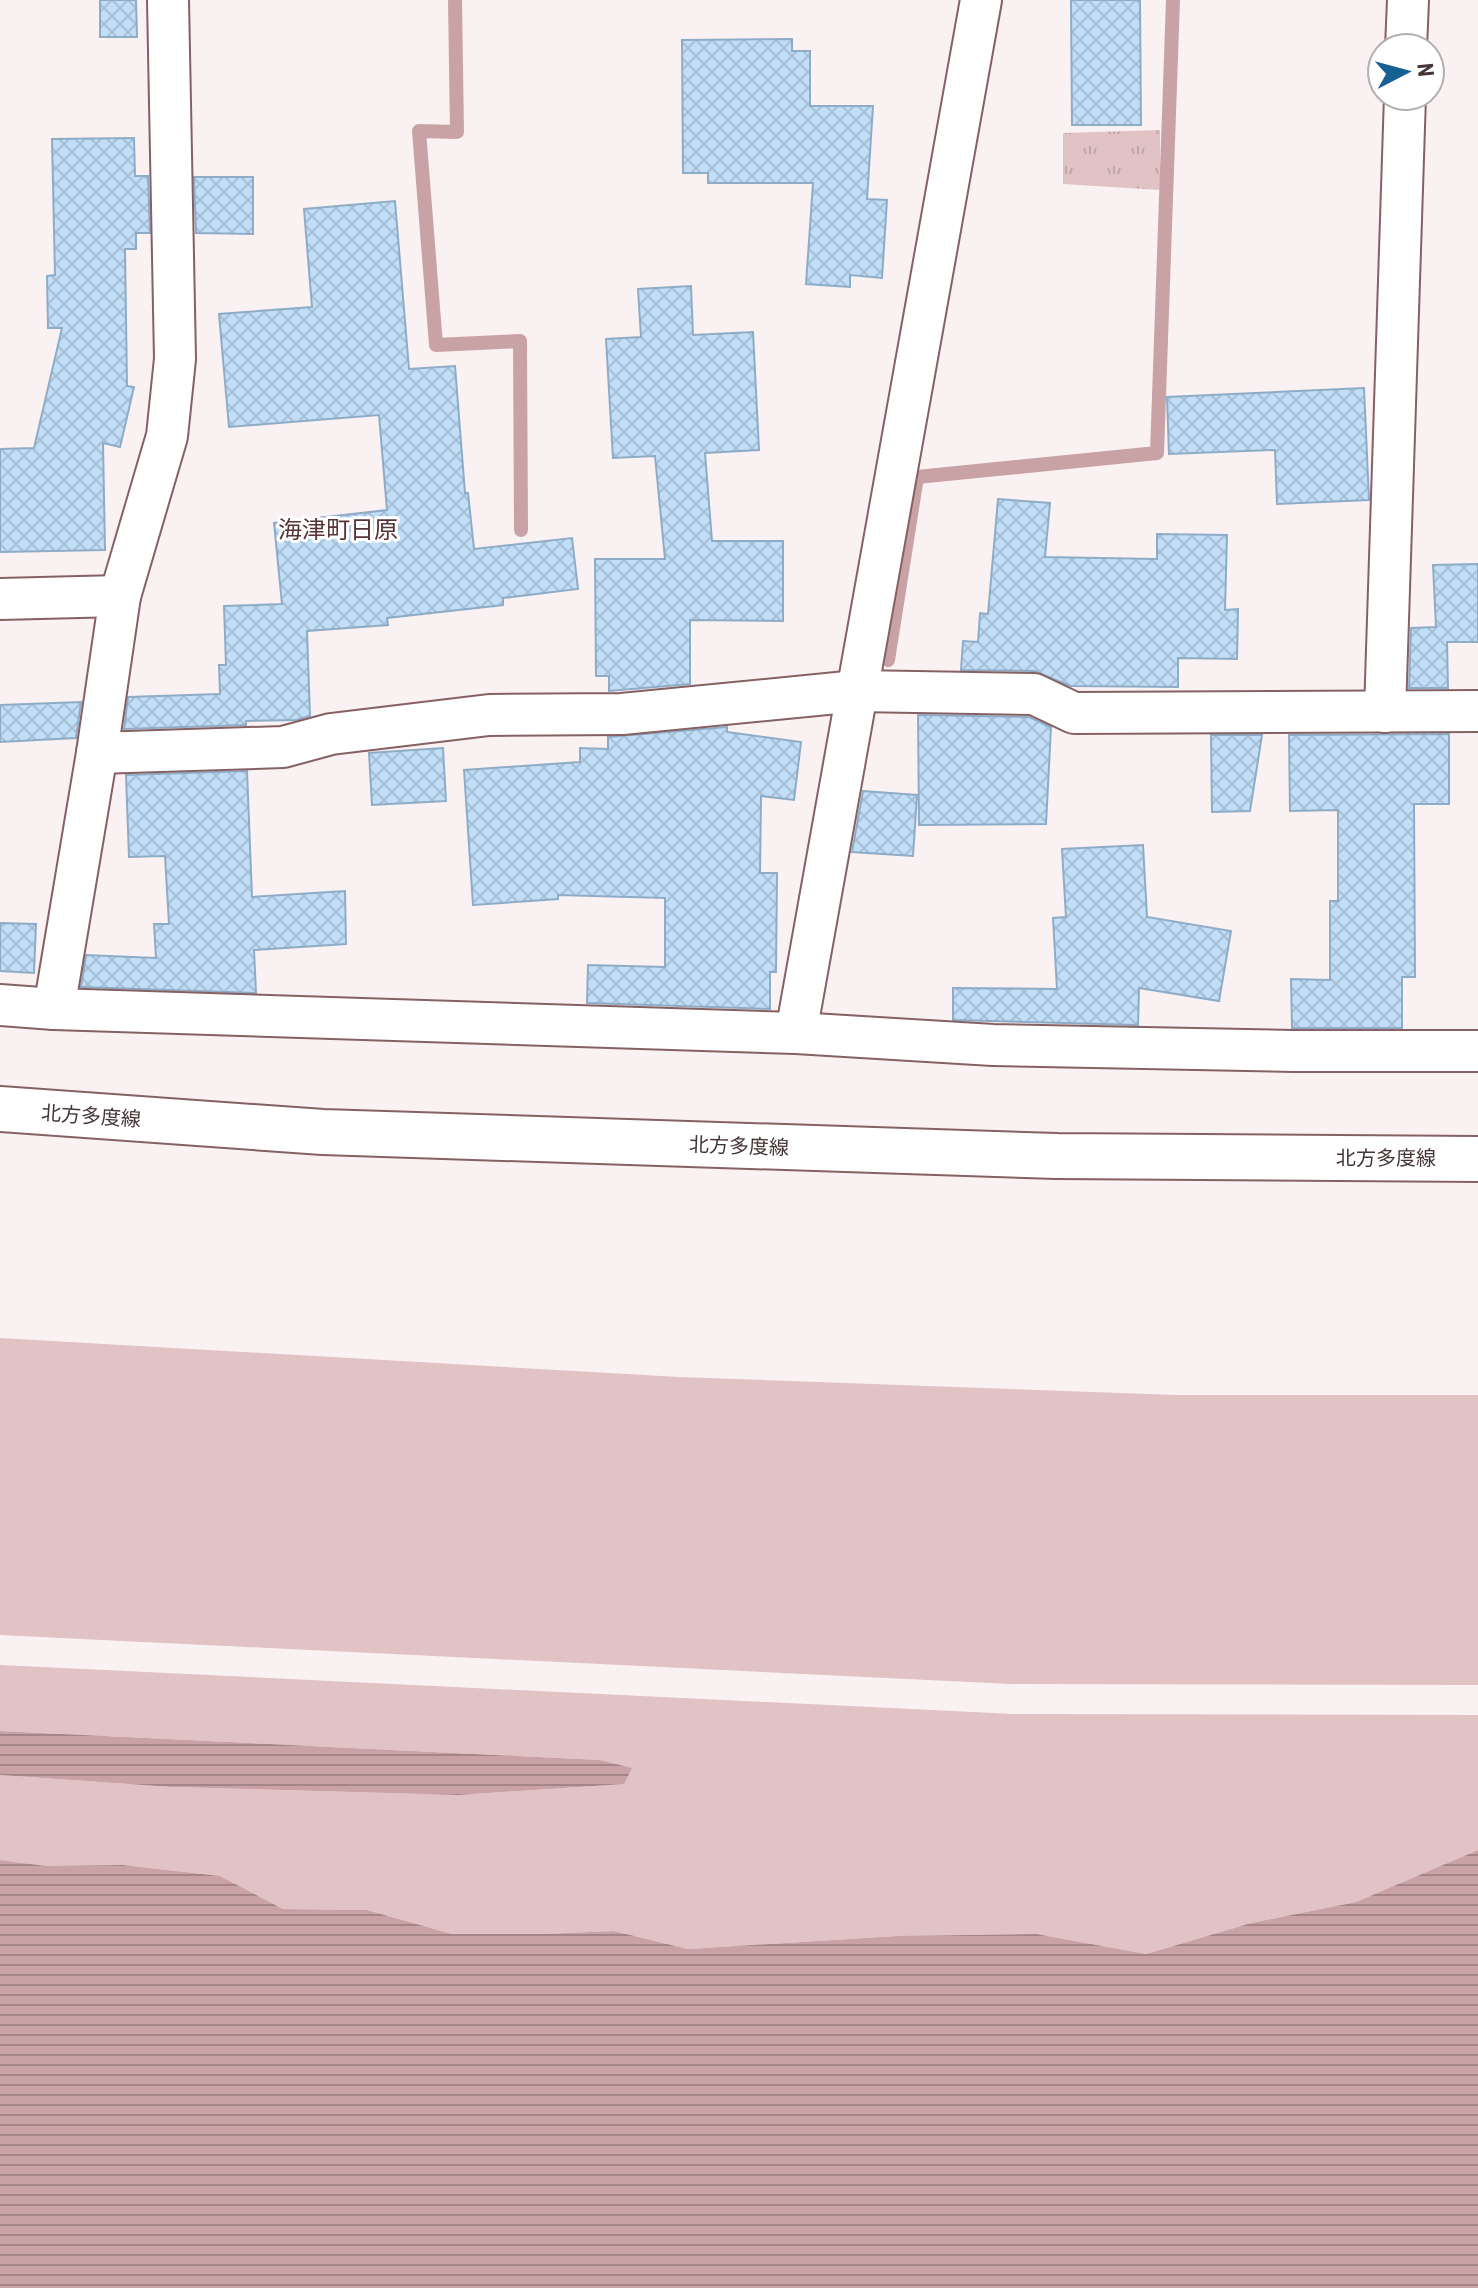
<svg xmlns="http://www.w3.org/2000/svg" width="1478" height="2288" font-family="'Roboto Condensed','Noto Sans JP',sans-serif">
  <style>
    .grass { fill: #e1c2c5 }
    .park { fill: url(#park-tufts) }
    .water { fill: url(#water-rules) }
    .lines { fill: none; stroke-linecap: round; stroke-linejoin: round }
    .stream { stroke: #c9a2a5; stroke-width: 14 }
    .building { fill: url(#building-cross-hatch); stroke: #8facc6; stroke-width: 2 }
    .minor-casing { stroke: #866164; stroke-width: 44 }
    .primary-casing { stroke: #866164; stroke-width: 48 }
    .minor { stroke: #fff; stroke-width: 40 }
    .primary { stroke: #fff; stroke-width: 44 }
    .labels { text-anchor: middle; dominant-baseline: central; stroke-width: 6; stroke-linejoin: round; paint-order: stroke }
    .street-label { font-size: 20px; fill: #463536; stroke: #fff }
    .quarter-label { font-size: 24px; fill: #563438; stroke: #fff }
  </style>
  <defs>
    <pattern id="park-tufts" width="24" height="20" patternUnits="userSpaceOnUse" patternTransform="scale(2)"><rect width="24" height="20" fill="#e1c2c5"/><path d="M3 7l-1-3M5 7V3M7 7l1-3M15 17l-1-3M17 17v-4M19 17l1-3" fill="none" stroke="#c2a7aa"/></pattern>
    <pattern id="water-rules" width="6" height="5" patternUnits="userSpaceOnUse" patternTransform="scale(2)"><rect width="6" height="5" fill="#c9a2a5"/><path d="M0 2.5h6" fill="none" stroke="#a58587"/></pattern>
    <pattern id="building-cross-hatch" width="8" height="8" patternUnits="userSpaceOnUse" patternTransform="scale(2)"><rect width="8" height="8" fill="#c1def8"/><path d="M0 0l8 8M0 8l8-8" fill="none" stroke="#a7bfd5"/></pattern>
  </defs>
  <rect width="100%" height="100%" fill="#faf1f2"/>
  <g class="grass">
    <path d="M 0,1338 L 679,1377 L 1176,1395 L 1478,1395 L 1478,1685 L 1011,1684 L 0,1635 Z"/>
    <path d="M 0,1665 L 1014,1714 L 1478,1715 L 1478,1850 L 1356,1902 L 1251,1923 L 1146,1954 L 1037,1934 L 897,1936 L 688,1949 L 614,1931 L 542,1934 L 452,1934 L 367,1910 L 283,1909 L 220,1876 L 123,1865 L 46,1866 L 0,1860 L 0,1775 L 171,1787 L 459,1795 L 623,1784 L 631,1768 L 600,1760 L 0,1731 Z"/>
  </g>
  <path class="park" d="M 1160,130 L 1160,190 L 1063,184 L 1063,133 Z"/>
  <g class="water">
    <path d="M 0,1731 L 600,1760 L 632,1768 L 624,1784 L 459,1795 L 171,1787 L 0,1775 Z"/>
    <path d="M 1478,1850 L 1478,2288 L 0,2288 L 0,1860 L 46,1866 L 123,1865 L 220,1876 L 283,1909 L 367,1910 L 452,1934 L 542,1934 L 614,1931 L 688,1949 L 897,1936 L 1037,1934 L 1146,1954 L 1251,1923 L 1356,1902 Z"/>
  </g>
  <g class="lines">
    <g class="stream">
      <path d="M 455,0 L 457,132 L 419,131 L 436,345 L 520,341 L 521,530"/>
      <path d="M 888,660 L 917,477 L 1157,453 L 1173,0"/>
    </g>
  </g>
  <g class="building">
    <path d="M 100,0 L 136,0 L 137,37 L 100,37 Z"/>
    <path d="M 1071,0 L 1140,0 L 1141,125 L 1072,125 Z"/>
    <path d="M 792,39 L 792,51 L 810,51 L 810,106 L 873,106 L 867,199 L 887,200 L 882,278 L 850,275 L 850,287 L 806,284 L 813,183 L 708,183 L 708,173 L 683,173 L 682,40 Z"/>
    <path d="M 134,138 L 135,176 L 148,176 L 150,233 L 136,233 L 136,249 L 125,249 L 127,386 L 134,387 L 120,447 L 103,443 L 105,550 L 0,552 L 0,449 L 34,448 L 62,328 L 48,328 L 47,276 L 55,275 L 52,139 Z"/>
    <path d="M 194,177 L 253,177 L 253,234 L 196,233 Z"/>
    <path d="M 395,201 L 409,369 L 455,366 L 465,493 L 468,493 L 474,549 L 572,538 L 578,589 L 503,598 L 503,605 L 387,618 L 388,625 L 307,631 L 310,716 L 296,720 L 246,721 L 246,725 L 124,729 L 128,697 L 220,694 L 219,665 L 226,665 L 224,606 L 282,604 L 274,523 L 387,510 L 379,415 L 229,427 L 219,314 L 312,307 L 304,209 Z"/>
    <path d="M 691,286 L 693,335 L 753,332 L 759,450 L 705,453 L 712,541 L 783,541 L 783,621 L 690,620 L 690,684 L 609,691 L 609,676 L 596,676 L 595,559 L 665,559 L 655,456 L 613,458 L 606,339 L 641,337 L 638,289 Z"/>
    <path d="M 1364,388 L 1369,500 L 1277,504 L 1275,450 L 1169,454 L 1167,397 Z"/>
    <path d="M 998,499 L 1050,503 L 1045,557 L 1157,559 L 1157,534 L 1227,535 L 1225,610 L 1238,609 L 1237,659 L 1178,658 L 1178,687 L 1070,686 L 1035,671 L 961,670 L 963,641 L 978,642 L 980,613 L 988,614 Z"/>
    <path d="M 1478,564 L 1478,642 L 1447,642 L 1448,688 L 1409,688 L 1411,628 L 1436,627 L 1433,565 Z"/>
    <path d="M 81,702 L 76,738 L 0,742 L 0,705 Z"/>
    <path d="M 918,715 L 1029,717 L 1051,727 L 1046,824 L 919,825 Z"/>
    <path d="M 727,727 L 727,732 L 801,742 L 794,800 L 761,796 L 760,873 L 777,873 L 776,972 L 770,972 L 770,1009 L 587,1003 L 588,965 L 665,967 L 665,898 L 558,895 L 558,899 L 473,905 L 464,770 L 580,762 L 580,748 L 608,749 L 608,737 Z"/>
    <path d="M 1449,734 L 1449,804 L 1414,804 L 1415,977 L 1402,977 L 1402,1028 L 1292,1028 L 1291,979 L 1330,980 L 1330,901 L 1338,901 L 1338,810 L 1290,811 L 1289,735 Z"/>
    <path d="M 1211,735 L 1262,735 L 1250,811 L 1212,812 Z"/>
    <path d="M 443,748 L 446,801 L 372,805 L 369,753 Z"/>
    <path d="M 247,771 L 252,897 L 345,891 L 346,944 L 254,950 L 256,993 L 81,987 L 86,955 L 156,958 L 154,924 L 169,924 L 165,856 L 129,857 L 126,775 Z"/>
    <path d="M 863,791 L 917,795 L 913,856 L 852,852 Z"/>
    <path d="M 1143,845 L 1147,917 L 1231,931 L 1219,1001 L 1139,988 L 1138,1025 L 953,1020 L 953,988 L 1057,989 L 1053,918 L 1066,917 L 1062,849 Z"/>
    <path d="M 0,923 L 36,924 L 34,973 L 0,971 Z"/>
  </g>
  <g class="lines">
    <defs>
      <g id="minor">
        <path d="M 1406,48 L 1408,0"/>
        <path d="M 0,599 L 120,596"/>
        <path d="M 1385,712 L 1405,96"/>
        <path d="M 97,753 L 283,747 L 331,734 L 489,715 L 622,714 L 857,691 L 1034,694 L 1074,713 L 1478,711"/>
        <path d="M 0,1005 L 54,1009 L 796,1033 L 993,1045 L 1293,1051 L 1478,1051"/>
        <path d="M 54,1009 L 97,753 L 120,596 L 167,436 L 175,359 L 168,0"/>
        <path d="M 796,1033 L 981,0"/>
      </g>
      <path id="primary" d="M 0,1109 L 323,1132 L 1057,1156 L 1478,1159"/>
    </defs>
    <use href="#minor" class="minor-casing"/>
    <use href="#primary" class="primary-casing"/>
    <use href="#minor" class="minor"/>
    <use href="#primary" class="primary"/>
  </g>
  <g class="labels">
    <g class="street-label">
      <text transform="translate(91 1116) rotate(4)">北方多度線</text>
      <text transform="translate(739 1146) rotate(2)">北方多度線</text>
      <text x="1386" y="1158">北方多度線</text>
    </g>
    <g class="quarter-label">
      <text x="338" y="530">海津町日原</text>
    </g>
  </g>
  <g transform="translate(1406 72) rotate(84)"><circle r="38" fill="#ffffff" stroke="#b5aeaf" stroke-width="2"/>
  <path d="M0-6L14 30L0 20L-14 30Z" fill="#176094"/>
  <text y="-12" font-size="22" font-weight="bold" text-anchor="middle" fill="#463536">N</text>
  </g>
</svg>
